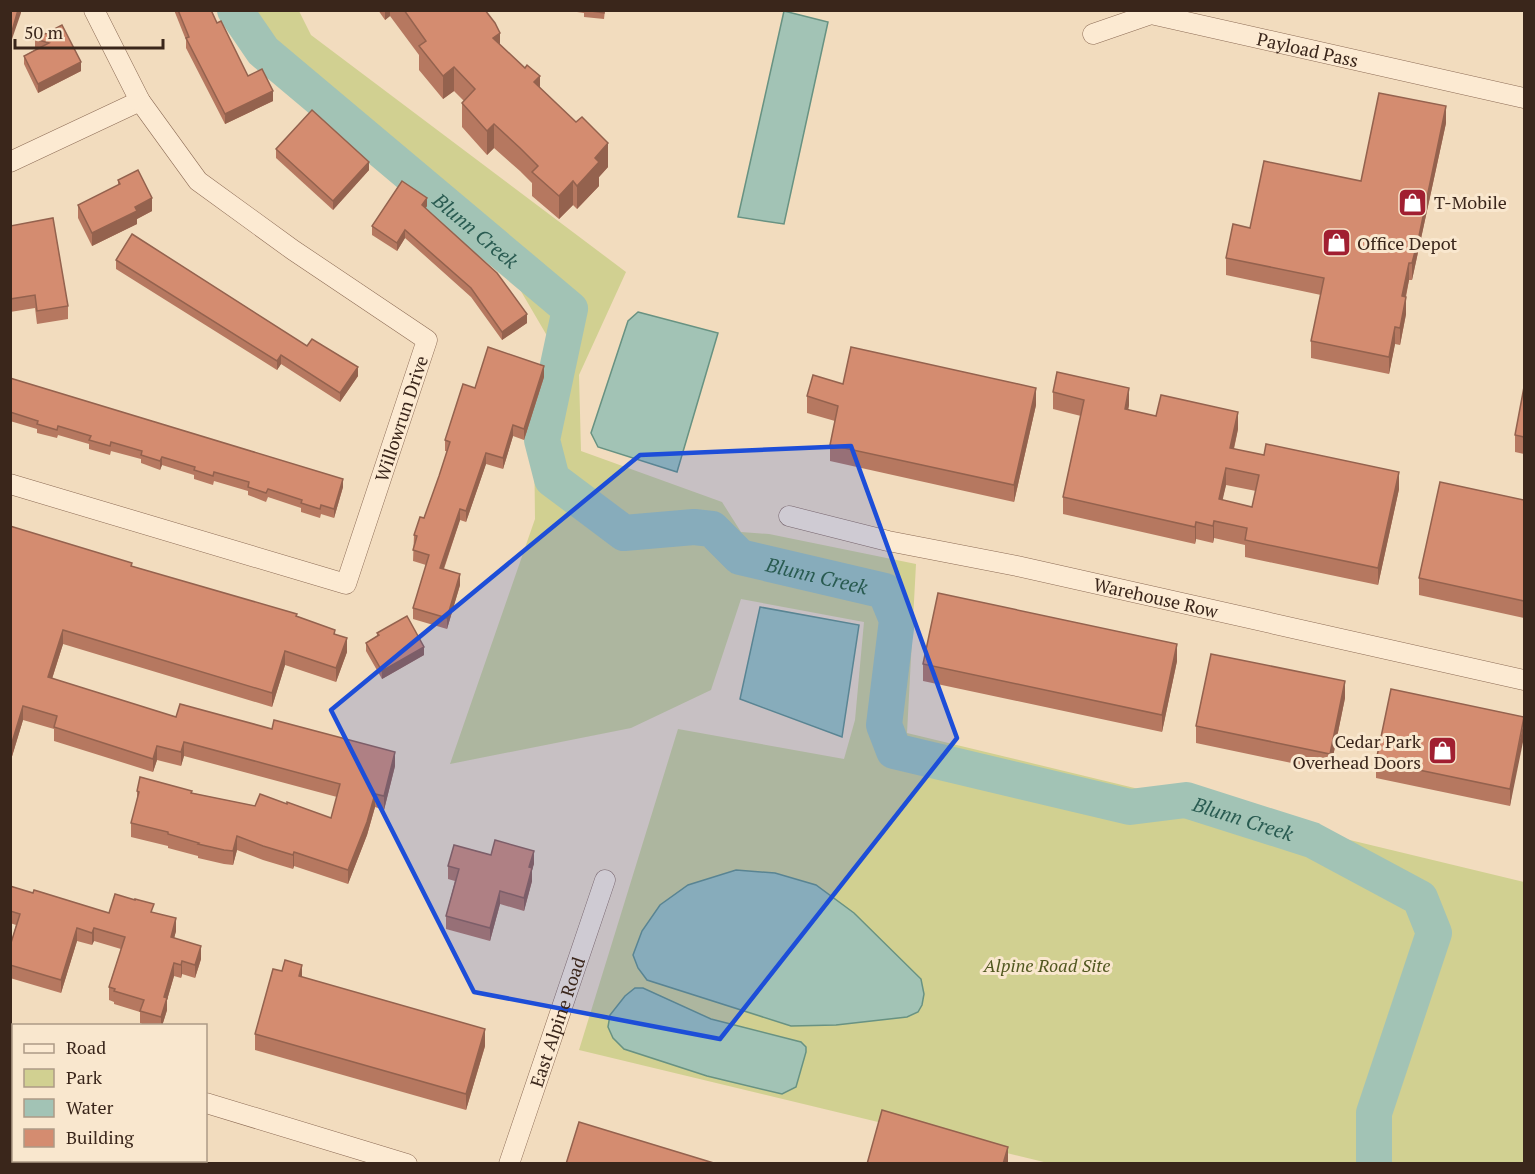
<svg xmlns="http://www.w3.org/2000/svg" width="1535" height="1174" font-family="'PT Serif',serif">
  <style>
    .green { fill: #d1d091 }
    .water { fill: #a2c3b5; stroke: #689282; stroke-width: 1.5 }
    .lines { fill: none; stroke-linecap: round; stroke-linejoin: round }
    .river { stroke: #a2c3b5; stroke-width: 36 }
    .street-casing { stroke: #8c6b55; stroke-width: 21 }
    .street { stroke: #fcead2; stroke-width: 20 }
    .wall { fill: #b67860; fill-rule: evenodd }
    .shaded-wall { fill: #94624e }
    .building { fill: #d48c70; stroke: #94624e; stroke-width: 1.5; fill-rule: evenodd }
    .marked { fill: #1d4ed8; fill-opacity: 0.2; stroke: #1d4ed8; stroke-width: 4.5; stroke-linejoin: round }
    .labels { text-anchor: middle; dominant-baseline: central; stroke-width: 6; stroke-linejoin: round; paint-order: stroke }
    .street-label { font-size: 18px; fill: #3a261b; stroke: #f9e7ce }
    .poi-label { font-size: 18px; fill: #3a261b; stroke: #f9e7ce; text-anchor: start }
    .park-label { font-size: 18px; font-style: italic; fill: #515820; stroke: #f9e7ce }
    .water-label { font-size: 20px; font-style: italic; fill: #295b51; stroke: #f9e7ce }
  </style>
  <rect width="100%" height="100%" fill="#f2dcbe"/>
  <path class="green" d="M 226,11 L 299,11 L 311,35 L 626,272 L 579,375 L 581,451 L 722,502 L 741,532 L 769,534 L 916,564 L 907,733 L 1524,882 L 1524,1163 L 1048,1163 L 579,1050 L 678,729 L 844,759 L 855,720 L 864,622 L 741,599 L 711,690 L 631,728 L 450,764 L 535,519 L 534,432 L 553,346 L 515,281 L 270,67 Z"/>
  <g class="water">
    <path d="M 784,11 L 828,22 L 784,224 L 738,217 Z"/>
    <path d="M 638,312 L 718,333 L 677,472 L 598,447 L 591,433 L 628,321 Z"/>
    <path d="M 760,607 L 859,625 L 842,737 L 740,699 Z"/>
    <path d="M 736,870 L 775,873 L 816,885 L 854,913 L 921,979 L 924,994 L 922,1005 L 918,1012 L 907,1017 L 836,1025 L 791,1026 L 647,980 L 638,968 L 633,955 L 642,931 L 660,905 L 688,885 Z"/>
    <path d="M 635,988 L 643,988 L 711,1019 L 801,1042 L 806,1047 L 806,1052 L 796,1087 L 782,1094 L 707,1076 L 624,1049 L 613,1038 L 608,1027 L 610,1015 L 625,996 Z"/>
  </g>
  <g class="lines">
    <path class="river" id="s1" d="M 235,10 L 263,51 L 570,309 L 542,440 L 552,479 L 624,533 L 694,527 L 712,529 L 740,557 L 885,591 L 897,620 L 884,725 L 894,751 L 1130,807 L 1186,800 L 1312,840 L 1420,898 L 1434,933 L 1374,1113 L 1374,1164"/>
    <defs>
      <g id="street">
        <path id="s2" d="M 1093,34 L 1151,14 L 1524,98"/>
        <path d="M 10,162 L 140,101"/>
        <path id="s3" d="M 10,484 L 346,584 L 427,340 L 293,250 L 198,181 L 140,101 L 94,10"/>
        <path id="s4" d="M 789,516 L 888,541 L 1017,566 L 1524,680"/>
        <path d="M 10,1046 L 14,1047"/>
        <path d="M 206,1103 L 407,1164"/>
        <path id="s5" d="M 509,1164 L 605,880"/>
      </g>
    </defs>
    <use href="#street" class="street-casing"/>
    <use href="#street" class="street"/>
  </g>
  <g class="wall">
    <path d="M 174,10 L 211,10 L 217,23 L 248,76 L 273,101 L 225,124 L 186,48 L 186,40 Z"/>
    <path d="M 378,10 L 485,10 L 500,45 L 540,88 L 608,167 L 599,177 L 599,186 L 577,209 L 573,205 L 559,219 L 532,196 L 532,183 L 520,171 L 494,148 L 487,155 L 462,127 L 462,103 L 464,101 L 454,91 L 443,99 L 419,70 L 419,55 L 390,16 L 385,20 Z"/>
    <path d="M 563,10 L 605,10 L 604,19 L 584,17 L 584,13 Z"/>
    <path d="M 62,25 L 81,71 L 38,93 L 24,64 L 24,56 L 38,48 L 35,47 L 35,39 Z"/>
    <path d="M 1446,123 L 1412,280 L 1409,280 L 1406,297 L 1406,314 L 1400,345 L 1395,344 L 1389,374 L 1311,358 L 1311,341 L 1321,295 L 1226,275 L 1226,258 L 1250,228 L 1361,181 Z"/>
    <path d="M 276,149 L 369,170 L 333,210 L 276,158 Z"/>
    <path d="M 118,180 L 152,211 L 137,219 L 137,224 L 92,246 L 78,218 L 78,205 L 118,185 Z"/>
    <path d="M 427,206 L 425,209 L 527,323 L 502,340 L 471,297 L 405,238 L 397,251 L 372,235 L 372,226 Z"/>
    <path d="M 10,226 L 68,306 L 68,319 L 37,324 L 35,308 L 10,312 Z"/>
    <path d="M 116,260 L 307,346 L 358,376 L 340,402 L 281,364 L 277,370 L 116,269 Z"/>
    <path d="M 544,377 L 524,440 L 513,436 L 503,469 L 486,464 L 466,522 L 460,520 L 444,569 L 460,585 L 447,629 L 413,619 L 413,608 L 426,565 L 413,561 L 414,535 L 424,518 L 439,476 L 447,451 L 445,451 L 445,440 L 475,388 Z"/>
    <path d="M 10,378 L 343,487 L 334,518 L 321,514 L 320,518 L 301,512 L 301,508 L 268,497 L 266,502 L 248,495 L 248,491 L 214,481 L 213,485 L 194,479 L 194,475 L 162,465 L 160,470 L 141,463 L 141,459 L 111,451 L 110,455 L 89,449 L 89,444 L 58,435 L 57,438 L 37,433 L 37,429 L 10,421 Z"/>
    <path d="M 843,384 L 1036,405 L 1014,502 L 830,461 L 830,445 L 835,421 L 807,413 L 807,396 Z"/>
    <path d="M 1524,387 L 1524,454 L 1515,452 L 1515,435 Z"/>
    <path d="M 1053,392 L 1129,405 L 1128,410 L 1156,416 L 1238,429 L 1234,449 L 1399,489 L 1378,585 L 1245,557 L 1245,545 L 1214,538 L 1213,543 L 1196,539 L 1195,544 L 1063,514 L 1063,497 L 1081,416 L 1053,409 ZM 1226,485 L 1256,491 L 1252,507 L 1222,500 Z"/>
    <path d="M 1524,500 L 1524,618 L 1419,595 L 1419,578 Z"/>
    <path d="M 10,526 L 132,566 L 297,616 L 335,634 L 347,652 L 336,682 L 285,665 L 272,707 L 63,644 L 52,679 L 176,717 L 395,766 L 384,810 L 375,807 L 367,835 L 348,884 L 294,866 L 293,869 L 263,860 L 237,850 L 233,865 L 224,864 L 198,858 L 198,856 L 168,848 L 168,846 L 131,837 L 131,823 L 137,801 L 137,791 L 192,793 L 255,806 L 287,804 L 331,818 L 337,797 L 184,756 L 181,766 L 157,760 L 153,772 L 54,741 L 54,729 L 23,720 L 10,763 Z"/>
    <path d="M 377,633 L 424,655 L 382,679 L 366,651 L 366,643 L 377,636 Z"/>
    <path d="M 1177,661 L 1162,732 L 923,681 L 923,664 Z"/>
    <path d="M 1345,698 L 1330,771 L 1196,743 L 1196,726 Z"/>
    <path d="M 1524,717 L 1510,806 L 1376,778 L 1376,761 Z"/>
    <path d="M 491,855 L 534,864 L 532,868 L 532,881 L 524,911 L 500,904 L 490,941 L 446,929 L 446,916 L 455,881 L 448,879 L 448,866 Z"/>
    <path d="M 10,886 L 33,893 L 109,913 L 154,913 L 176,931 L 174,938 L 201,959 L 195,978 L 182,974 L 181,978 L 174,976 L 167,1000 L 167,1010 L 162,1026 L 147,1026 L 140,1023 L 140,1012 L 114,1004 L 114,1002 L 109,1000 L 109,987 L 121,949 L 94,941 L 92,945 L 77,941 L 61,993 L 10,978 L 10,946 L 16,925 L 10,923 Z"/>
    <path d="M 255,1034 L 485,1046 L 466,1110 L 255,1050 Z"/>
  </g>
  <g class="shaded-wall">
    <path d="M 18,10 L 21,10 L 21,13 L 12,39 L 12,31 Z"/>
    <path d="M 385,10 L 390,10 L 390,16 L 385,20 Z"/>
    <path d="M 500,33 L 500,57 L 493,38 Z"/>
    <path d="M 81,62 L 81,71 L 38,93 L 38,84 Z"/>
    <path d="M 454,67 L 454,91 L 443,99 L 443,76 Z"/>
    <path d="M 540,76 L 540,99 L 534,82 Z"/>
    <path d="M 273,91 L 273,101 L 225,124 L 225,114 Z"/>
    <path d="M 1446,106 L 1446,123 L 1412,280 L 1412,263 Z"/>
    <path d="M 494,124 L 494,148 L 487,155 L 487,131 Z"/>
    <path d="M 608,143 L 608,167 L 599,177 L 599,186 L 577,209 L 577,186 L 595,158 Z"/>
    <path d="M 369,162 L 369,170 L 333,210 L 333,201 Z"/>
    <path d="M 573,181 L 573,205 L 559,219 L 559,196 Z"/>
    <path d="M 152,198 L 152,211 L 137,219 L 137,224 L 92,246 L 92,233 L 135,207 Z"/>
    <path d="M 427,198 L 427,206 L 422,214 L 422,205 Z"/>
    <path d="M 405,230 L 405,238 L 397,251 L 397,243 Z"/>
    <path d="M 1409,263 L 1409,280 L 1402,313 L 1402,296 Z"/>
    <path d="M 1406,297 L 1406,314 L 1400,345 L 1400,328 Z"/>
    <path d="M 527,314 L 527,323 L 502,340 L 502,332 Z"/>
    <path d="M 1395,327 L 1395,344 L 1389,374 L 1389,357 Z"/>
    <path d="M 281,355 L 281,364 L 277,370 L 277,361 Z"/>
    <path d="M 544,366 L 544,377 L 524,440 L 524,429 Z"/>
    <path d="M 358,367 L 358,376 L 340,402 L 340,393 Z"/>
    <path d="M 1036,388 L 1036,405 L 1014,502 L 1014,485 Z"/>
    <path d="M 1129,388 L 1129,405 L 1125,426 L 1125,409 Z"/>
    <path d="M 1238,412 L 1238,429 L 1230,465 L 1230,448 Z"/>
    <path d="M 513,425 L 513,436 L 503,469 L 503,458 Z"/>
    <path d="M 486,453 L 486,464 L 466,522 L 466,511 Z"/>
    <path d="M 162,457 L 162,465 L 160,470 L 160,461 Z"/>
    <path d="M 1226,468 L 1226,485 L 1219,516 L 1219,499 Z"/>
    <path d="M 1399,472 L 1399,489 L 1378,585 L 1378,568 Z"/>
    <path d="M 343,479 L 343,487 L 334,518 L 334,509 Z"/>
    <path d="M 460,509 L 460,520 L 440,579 L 440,568 Z"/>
    <path d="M 1214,521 L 1214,538 L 1213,543 L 1213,526 Z"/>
    <path d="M 1196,522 L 1196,539 L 1195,544 L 1195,527 Z"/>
    <path d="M 460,574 L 460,585 L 447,629 L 447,618 Z"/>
    <path d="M 63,630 L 63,644 L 48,691 L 48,677 Z"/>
    <path d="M 347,638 L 347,652 L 336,682 L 336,668 Z"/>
    <path d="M 1177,644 L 1177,661 L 1162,732 L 1162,715 Z"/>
    <path d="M 424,647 L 424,655 L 382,679 L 382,671 Z"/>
    <path d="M 285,651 L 285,665 L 272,707 L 272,693 Z"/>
    <path d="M 1345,681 L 1345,698 L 1330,771 L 1330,754 Z"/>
    <path d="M 23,706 L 23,720 L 10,763 L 10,749 Z"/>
    <path d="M 1524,720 L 1524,737 L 1510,806 L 1510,789 Z"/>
    <path d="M 184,742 L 184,756 L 181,766 L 181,752 Z"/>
    <path d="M 157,746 L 157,760 L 153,772 L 153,759 Z"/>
    <path d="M 395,752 L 395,766 L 384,810 L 384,796 Z"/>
    <path d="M 375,794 L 375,807 L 367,835 L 348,884 L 348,870 Z"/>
    <path d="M 237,836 L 237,850 L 233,865 L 233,851 Z"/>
    <path d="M 534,851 L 534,864 L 529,880 L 529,867 Z"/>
    <path d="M 294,852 L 294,866 L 293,869 L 293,855 Z"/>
    <path d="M 532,868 L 532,881 L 524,911 L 524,898 Z"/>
    <path d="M 500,891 L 500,904 L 490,941 L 490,928 Z"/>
    <path d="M 176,918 L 176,931 L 171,950 L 171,937 Z"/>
    <path d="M 77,928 L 77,941 L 61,993 L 61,980 Z"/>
    <path d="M 94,928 L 94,941 L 92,945 L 92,933 Z"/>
    <path d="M 201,946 L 201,959 L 195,978 L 195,965 Z"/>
    <path d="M 182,961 L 182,974 L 181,978 L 181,965 Z"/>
    <path d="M 174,963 L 174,976 L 167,1000 L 167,1010 L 162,1026 L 161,1026 L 161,1017 L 164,997 Z"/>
    <path d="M 302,965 L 302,981 L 299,976 Z"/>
    <path d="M 485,1029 L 485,1046 L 466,1110 L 466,1094 Z"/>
    <path d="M 1008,1147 L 1008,1164 L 1003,1164 Z"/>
  </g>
  <g class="building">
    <path d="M 10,10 L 18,10 L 12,31 L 10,30 Z"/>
    <path d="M 178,10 L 211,10 L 217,23 L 221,21 L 248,76 L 262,69 L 273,91 L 225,114 L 186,38 L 189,37 Z"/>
    <path d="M 404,10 L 485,10 L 495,23 L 500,33 L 493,38 L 525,68 L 527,65 L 540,76 L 534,82 L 576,122 L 582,117 L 608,143 L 595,158 L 599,162 L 577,186 L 573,181 L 559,196 L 532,172 L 538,166 L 520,148 L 494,124 L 487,131 L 462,103 L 475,89 L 454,67 L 443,76 L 419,46 L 426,41 Z"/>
    <path d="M 584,10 L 604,10 L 604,13 Z"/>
    <path d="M 62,25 L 81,62 L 38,84 L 24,56 L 49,43 L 35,39 Z"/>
    <path d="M 1379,93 L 1446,106 L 1419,236 L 1412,263 L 1409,263 L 1402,296 L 1406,297 L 1400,328 L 1395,327 L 1389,357 L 1311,341 L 1324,278 L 1226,258 L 1233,224 L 1250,228 L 1264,161 L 1361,181 Z"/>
    <path d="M 312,110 L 369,162 L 333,201 L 276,149 Z"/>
    <path d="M 138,170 L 152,198 L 135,207 L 137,211 L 92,233 L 78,205 L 120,184 L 118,180 Z"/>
    <path d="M 402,181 L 427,198 L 422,205 L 497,273 L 527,314 L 502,332 L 471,288 L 405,230 L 397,243 L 372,226 Z"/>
    <path d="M 53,218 L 68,306 L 37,311 L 35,295 L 10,299 L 10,226 Z"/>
    <path d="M 132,234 L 307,346 L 312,339 L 358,367 L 340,393 L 281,355 L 277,361 L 116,260 Z"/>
    <path d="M 488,347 L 544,366 L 524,429 L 513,425 L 503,458 L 486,453 L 466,511 L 460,509 L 440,568 L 460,574 L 447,618 L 413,608 L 429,555 L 413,550 L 417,536 L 414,535 L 420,517 L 424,518 L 439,476 L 450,442 L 445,440 L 463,384 L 475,388 Z"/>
    <path d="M 851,347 L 1036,388 L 1014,485 L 830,445 L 838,406 L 807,396 L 813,375 L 843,384 Z"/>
    <path d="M 1057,372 L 1129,388 L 1125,409 L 1156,416 L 1161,395 L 1238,412 L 1230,448 L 1264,455 L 1266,444 L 1399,472 L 1378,568 L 1245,540 L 1247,528 L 1214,521 L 1213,526 L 1196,522 L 1195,527 L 1063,497 L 1084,400 L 1053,392 ZM 1226,468 L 1259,475 L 1252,507 L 1219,499 Z"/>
    <path d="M 10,378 L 343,479 L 334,509 L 321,505 L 320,509 L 301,503 L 302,500 L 268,489 L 266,493 L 248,487 L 249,482 L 214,472 L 213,476 L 194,470 L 195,467 L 162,457 L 160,461 L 141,455 L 142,451 L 111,442 L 110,446 L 89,440 L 91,436 L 58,426 L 57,430 L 37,424 L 38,421 L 10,412 Z"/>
    <path d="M 1524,387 L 1524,437 L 1515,435 Z"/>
    <path d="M 1440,482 L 1524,500 L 1524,601 L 1419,578 Z"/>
    <path d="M 10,526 L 132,563 L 131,566 L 297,614 L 296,616 L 335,630 L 334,634 L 347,638 L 336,668 L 285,651 L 272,693 L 63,630 L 48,677 L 176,717 L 180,704 L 272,729 L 274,720 L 395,752 L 384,796 L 375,794 L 367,822 L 348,870 L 294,852 L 293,855 L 263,846 L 237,836 L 233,851 L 224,850 L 198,844 L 199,843 L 168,834 L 168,832 L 131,823 L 139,792 L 137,791 L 140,777 L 192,791 L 191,793 L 255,806 L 260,794 L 287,804 L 287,802 L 331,818 L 340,784 L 184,742 L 181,752 L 157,746 L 153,759 L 54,727 L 57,716 L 23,706 L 10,749 Z"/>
    <path d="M 938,593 L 1177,644 L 1162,715 L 923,664 Z"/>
    <path d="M 407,616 L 424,647 L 382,671 L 366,643 L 379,635 L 377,633 Z"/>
    <path d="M 1211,654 L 1345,681 L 1330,754 L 1196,726 Z"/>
    <path d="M 1391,689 L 1524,717 L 1510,789 L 1376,761 Z"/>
    <path d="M 495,840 L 534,851 L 529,867 L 532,868 L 524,898 L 500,891 L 490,928 L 446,916 L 459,869 L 448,866 L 454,845 L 491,855 Z"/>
    <path d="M 10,886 L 33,893 L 34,890 L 109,913 L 115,894 L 135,900 L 135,899 L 154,904 L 151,912 L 176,918 L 171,937 L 201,946 L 195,965 L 182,961 L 181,965 L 174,963 L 164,997 L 167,998 L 161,1017 L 140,1011 L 144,1000 L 114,991 L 115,989 L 109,987 L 125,937 L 94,928 L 92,933 L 77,928 L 61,980 L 10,965 L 10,946 L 20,914 L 10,911 Z"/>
    <path d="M 285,960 L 302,965 L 299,976 L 485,1029 L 466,1094 L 255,1034 L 273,969 L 282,971 Z"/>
    <path d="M 882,1110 L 1008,1147 L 1003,1164 L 867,1164 Z"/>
    <path d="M 579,1122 L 717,1164 L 566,1164 Z"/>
  </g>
  <path class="marked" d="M 851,446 L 957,738 L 720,1039 L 474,992 L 331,710 L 640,455 Z"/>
  <defs>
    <symbol id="shop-square" viewBox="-11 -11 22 22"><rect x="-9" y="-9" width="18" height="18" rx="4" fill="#a11f31" stroke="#f9e7ce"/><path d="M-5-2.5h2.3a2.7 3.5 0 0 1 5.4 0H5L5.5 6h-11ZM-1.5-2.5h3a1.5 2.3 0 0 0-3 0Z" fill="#fff"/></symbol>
  </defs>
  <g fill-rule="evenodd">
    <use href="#shop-square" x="1396" y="186" width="33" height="33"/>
    <use href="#shop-square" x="1320" y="226" width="33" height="33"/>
    <use href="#shop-square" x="1426" y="734" width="33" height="33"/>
  </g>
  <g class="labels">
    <g class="street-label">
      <text stroke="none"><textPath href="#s2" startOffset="222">Payload Pass</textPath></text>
      <text stroke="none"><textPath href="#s3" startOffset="525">Willowrun Drive</textPath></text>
      <text stroke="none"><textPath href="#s4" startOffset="376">Warehouse Row</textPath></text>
      <text stroke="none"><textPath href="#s5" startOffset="150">East Alpine Road</textPath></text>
    </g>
    <g class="poi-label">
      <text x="1434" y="202">T-Mobile</text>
      <text x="1357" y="243">Office Depot</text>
      <text x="1421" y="741" text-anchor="end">Cedar Park<tspan x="1421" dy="21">Overhead Doors</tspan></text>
    </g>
    <g class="park-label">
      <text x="1047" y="965">Alpine Road Site</text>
    </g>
    <g class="water-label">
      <text stroke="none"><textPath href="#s1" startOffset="328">Blunn Creek</textPath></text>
      <text stroke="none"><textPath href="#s1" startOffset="922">Blunn Creek</textPath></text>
      <text stroke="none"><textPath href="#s1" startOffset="1516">Blunn Creek</textPath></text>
    </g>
  </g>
  <rect width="1535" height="1174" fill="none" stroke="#3a261b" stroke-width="24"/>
  <rect x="12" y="1024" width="195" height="138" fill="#f9e7ce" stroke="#ad9a86" stroke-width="1.5"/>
  <rect x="24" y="1044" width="30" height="9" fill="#fcead2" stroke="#ad9a86" stroke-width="1.5"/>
  <text x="66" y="1054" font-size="18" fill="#3a261b">Road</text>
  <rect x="24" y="1069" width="30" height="18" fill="#d1d091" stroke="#ad9a86" stroke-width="1.5"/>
  <text x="66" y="1084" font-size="18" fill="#3a261b">Park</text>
  <rect x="24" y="1099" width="30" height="18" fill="#a2c3b5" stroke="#ad9a86" stroke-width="1.5"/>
  <text x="66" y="1114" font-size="18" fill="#3a261b">Water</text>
  <rect x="24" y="1129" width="30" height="18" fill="#d48c70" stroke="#ad9a86" stroke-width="1.5"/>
  <text x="66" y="1144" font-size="18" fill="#3a261b">Building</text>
  <path d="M15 39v9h148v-9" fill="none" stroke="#3a261b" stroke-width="3"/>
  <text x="24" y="39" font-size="18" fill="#3a261b" stroke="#f9e7ce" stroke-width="4.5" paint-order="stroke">50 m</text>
</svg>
